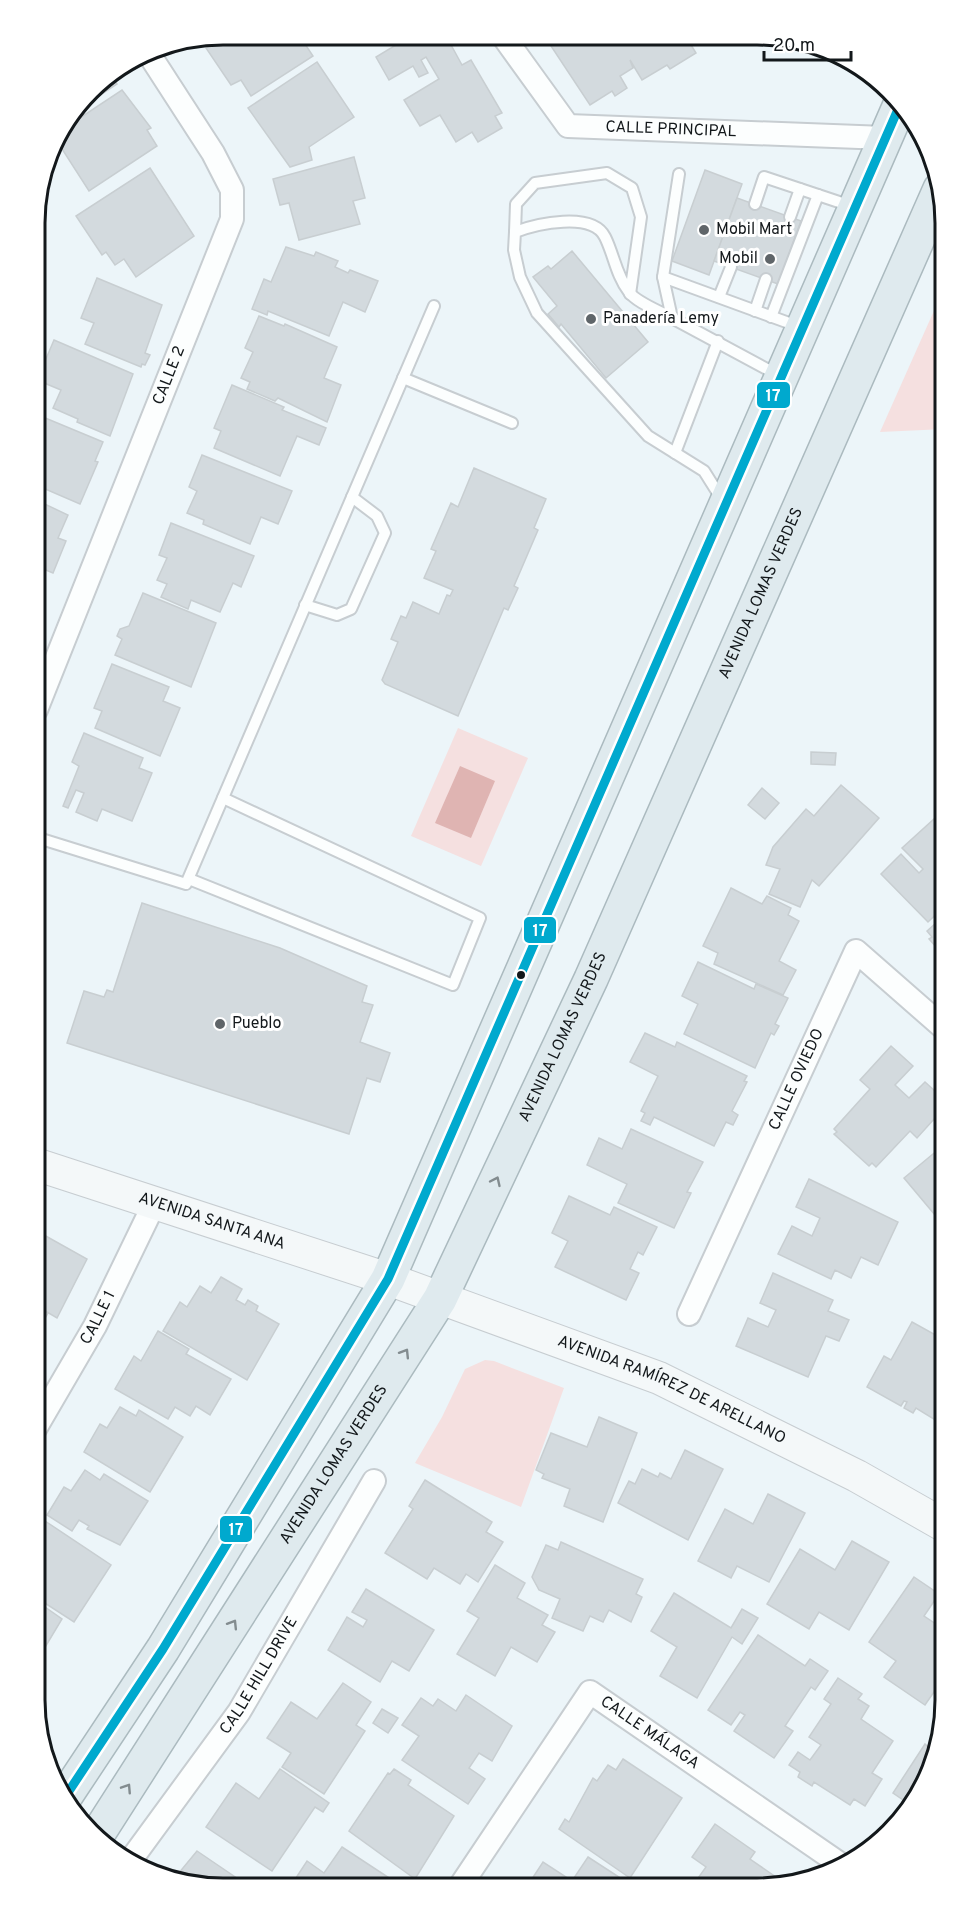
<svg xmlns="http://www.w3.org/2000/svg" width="980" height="1923" font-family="Overpass,sans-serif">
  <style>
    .green { fill: #f5e0e0 }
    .water { fill: #dfb4b2 }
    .building { fill: #d3dade; stroke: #c8ced1; stroke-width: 1.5 }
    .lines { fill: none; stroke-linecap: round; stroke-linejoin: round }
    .lane-casing { stroke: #c7cdd1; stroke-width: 14 }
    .street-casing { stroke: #c7cdd1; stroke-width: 26 }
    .secondary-casing { stroke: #c7cdd1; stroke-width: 34 }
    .highway-casing { stroke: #abbabf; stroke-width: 36 }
    .lane { stroke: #fcfefe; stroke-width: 10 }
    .street { stroke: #fcfefe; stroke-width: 22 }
    .secondary { stroke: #f4f8f9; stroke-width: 32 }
    .highway { stroke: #dfeaee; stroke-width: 33 }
    .bus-1-casing { stroke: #fff; stroke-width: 14 }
    .bus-1 { stroke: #00a9ce; stroke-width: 9 }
    .oneway { stroke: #838c8f }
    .poi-dot { fill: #5f6569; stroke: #fff; stroke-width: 2 }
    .bus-dot { fill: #13181b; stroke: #fff; stroke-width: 2 }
    .labels { text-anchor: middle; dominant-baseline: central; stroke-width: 6; stroke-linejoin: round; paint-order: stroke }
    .street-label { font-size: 16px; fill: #13181b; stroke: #fff }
    .poi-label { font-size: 16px; fill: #13181b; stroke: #fff; text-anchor: start }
    .rim { fill: none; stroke: #13181b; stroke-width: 3 }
    .line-badge { stroke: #fff; stroke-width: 2 }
    .badge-label { font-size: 16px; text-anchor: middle; font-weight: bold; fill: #fff }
  </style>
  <rect width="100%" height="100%" fill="#ecf5f9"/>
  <g class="green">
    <path d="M 945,286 L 945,429 L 880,432 Z"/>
    <path d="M 458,728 L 528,758 L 481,866 L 411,836 Z"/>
    <path d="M 485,1360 L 494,1361 L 564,1388 L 521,1507 L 415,1463 L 442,1417 L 465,1369 Z"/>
  </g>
  <path class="water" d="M 460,766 L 495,781 L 471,838 L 435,823 Z"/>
  <g class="building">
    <path d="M 227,35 L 269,35 L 272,38 L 286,35 L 289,40 L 299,35 L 313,56 L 251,96 L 241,80 L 231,85 L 206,48 Z"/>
    <path d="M 390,36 L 455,36 L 456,39 L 450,43 L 462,65 L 471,60 L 502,113 L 495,116 L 502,128 L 478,142 L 472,132 L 456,142 L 440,115 L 420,126 L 404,100 L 439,79 L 426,57 L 421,60 L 428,73 L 419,77 L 413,66 L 389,80 L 376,57 L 396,45 Z"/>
    <path d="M 559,37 L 691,37 L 688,40 L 696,53 L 670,69 L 667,65 L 642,80 L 630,60 L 633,68 L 620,76 L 627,88 L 615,96 L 612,91 L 590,105 L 549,43 Z"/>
    <path d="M 317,62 L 354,117 L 309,147 L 312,160 L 290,167 L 248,108 Z"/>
    <path d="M 111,74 L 117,84 L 77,110 L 98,82 Z"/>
    <path d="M 122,90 L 151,128 L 147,130 L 157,146 L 89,191 L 55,138 L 60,131 Z"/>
    <path d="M 354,157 L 365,198 L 353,201 L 360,224 L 299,240 L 289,203 L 280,205 L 273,179 Z"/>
    <path d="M 150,168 L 194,236 L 136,277 L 124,259 L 115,265 L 106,252 L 102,255 L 76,216 Z"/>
    <path d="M 705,170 L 742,184 L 709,275 L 672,261 Z"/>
    <path d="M 737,198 L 801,221 L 778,284 L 714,261 Z"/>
    <path d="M 286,247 L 314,256 L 316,252 L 338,261 L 335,267 L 348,273 L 350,270 L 378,281 L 365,312 L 343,302 L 329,336 L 268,311 L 267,315 L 252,309 L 264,279 L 271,282 Z"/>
    <path d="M 572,251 L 648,342 L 606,378 L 561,324 L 559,327 L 548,314 L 557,306 L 533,277 L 548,266 L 551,269 Z"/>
    <path d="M 97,278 L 162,305 L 145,353 L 150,355 L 145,365 L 142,364 L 141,367 L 85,344 L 94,323 L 81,318 Z"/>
    <path d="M 259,316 L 284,326 L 285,324 L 337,347 L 324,378 L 341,385 L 327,422 L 278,398 L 275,401 L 247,389 L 250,382 L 241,378 L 253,352 L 245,348 Z"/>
    <path d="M 54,340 L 133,374 L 110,436 L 77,422 L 78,419 L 53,408 L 61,390 L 37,380 Z"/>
    <path d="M 232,385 L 284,407 L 282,410 L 326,428 L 319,445 L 297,436 L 280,476 L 214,448 L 221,431 L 214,428 Z"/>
    <path d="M 38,415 L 103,442 L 95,461 L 98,462 L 80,504 L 36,485 L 36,421 Z"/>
    <path d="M 202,455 L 292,491 L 278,524 L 261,517 L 250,544 L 203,524 L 204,520 L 187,513 L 197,491 L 189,487 Z"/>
    <path d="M 474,468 L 546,499 L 534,528 L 538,530 L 514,586 L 518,588 L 508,610 L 504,608 L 458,716 L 385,684 L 382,680 L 398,642 L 391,639 L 401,616 L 406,618 L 413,602 L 439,614 L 447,595 L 450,596 L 453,590 L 424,578 L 436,551 L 431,549 L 451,503 L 458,507 Z"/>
    <path d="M 36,496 L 36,500 L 68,515 L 58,538 L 66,541 L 53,573 L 36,566 Z"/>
    <path d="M 171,523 L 254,556 L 241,587 L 233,583 L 220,612 L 191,600 L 188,609 L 161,597 L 167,584 L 157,580 L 167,558 L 159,555 Z"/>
    <path d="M 143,593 L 216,623 L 191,687 L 115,655 L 122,639 L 117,636 L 120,629 L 129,626 Z"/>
    <path d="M 112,664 L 169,687 L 163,701 L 180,708 L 160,756 L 95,728 L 102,711 L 94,708 Z"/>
    <path d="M 84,733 L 143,758 L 139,768 L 152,773 L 132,821 L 102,809 L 97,821 L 76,812 L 84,793 L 76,790 L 68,808 L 63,806 L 79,766 L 72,762 Z"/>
    <path d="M 811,752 L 836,753 L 835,765 L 811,764 Z"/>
    <path d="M 841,785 L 879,818 L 819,886 L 812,880 L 800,907 L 769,894 L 780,869 L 766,865 L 773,847 L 806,809 L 814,816 Z"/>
    <path d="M 762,788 L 779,803 L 765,819 L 748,805 Z"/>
    <path d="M 945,809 L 945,906 L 928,922 L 881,874 L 901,854 L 919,873 L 923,869 L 902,848 Z"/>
    <path d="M 731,888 L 762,904 L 767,896 L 791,908 L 788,915 L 799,921 L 779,961 L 796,970 L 783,995 L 714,964 L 718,953 L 703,946 Z"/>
    <path d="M 142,903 L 280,948 L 367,986 L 362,1002 L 373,1005 L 360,1042 L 390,1053 L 380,1082 L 367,1078 L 349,1134 L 67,1043 L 84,991 L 104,997 L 107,990 L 113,992 Z"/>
    <path d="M 945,915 L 945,957 L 929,939 L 932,937 L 927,931 Z"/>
    <path d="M 698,962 L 754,989 L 756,984 L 788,998 L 775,1024 L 779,1026 L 774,1035 L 771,1033 L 755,1068 L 684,1034 L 698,1004 L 682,996 Z"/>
    <path d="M 645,1033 L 675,1047 L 677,1042 L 747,1076 L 744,1081 L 747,1082 L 732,1111 L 738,1115 L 733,1125 L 726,1122 L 714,1146 L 654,1117 L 650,1125 L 641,1121 L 645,1113 L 641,1111 L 658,1076 L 630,1062 Z"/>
    <path d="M 891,1046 L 913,1066 L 895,1085 L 909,1098 L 925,1082 L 945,1100 L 945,1107 L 917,1138 L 910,1131 L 876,1167 L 872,1163 L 869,1166 L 834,1134 L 837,1132 L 834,1129 L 870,1089 L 860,1080 Z"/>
    <path d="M 631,1129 L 703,1162 L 687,1192 L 691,1193 L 674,1228 L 618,1203 L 627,1184 L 587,1165 L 599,1138 L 622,1149 Z"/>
    <path d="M 945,1144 L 945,1227 L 904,1178 Z"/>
    <path d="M 809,1179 L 898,1222 L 878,1265 L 861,1257 L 851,1278 L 835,1270 L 831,1279 L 778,1254 L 792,1226 L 812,1236 L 820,1218 L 796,1207 Z"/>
    <path d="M 569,1196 L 610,1215 L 614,1207 L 657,1227 L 643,1255 L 638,1252 L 630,1269 L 639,1273 L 626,1300 L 555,1267 L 568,1241 L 552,1233 Z"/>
    <path d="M 35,1230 L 87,1259 L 57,1318 L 35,1305 Z"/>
    <path d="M 773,1273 L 833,1300 L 828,1311 L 849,1320 L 839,1341 L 826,1336 L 808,1377 L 736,1346 L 748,1318 L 768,1327 L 776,1310 L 760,1303 Z"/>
    <path d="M 221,1277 L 242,1289 L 236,1300 L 245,1305 L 248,1300 L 258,1306 L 256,1311 L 279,1324 L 247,1380 L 163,1331 L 180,1302 L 187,1307 L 200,1286 L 211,1293 Z"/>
    <path d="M 35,1305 L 48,1313 L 35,1336 Z"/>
    <path d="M 912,1322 L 939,1337 L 945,1325 L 945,1426 L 916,1408 L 913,1413 L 904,1408 L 907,1402 L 904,1401 L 901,1406 L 867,1387 L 884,1356 L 891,1360 Z"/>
    <path d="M 158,1331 L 189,1349 L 186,1354 L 231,1379 L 210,1415 L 196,1406 L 190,1416 L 175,1407 L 168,1419 L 115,1389 L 134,1356 L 141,1361 Z"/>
    <path d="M 120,1407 L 136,1416 L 139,1410 L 183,1437 L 150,1492 L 84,1452 L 100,1424 L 107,1428 Z"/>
    <path d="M 599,1417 L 637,1433 L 603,1522 L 564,1506 L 570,1489 L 542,1478 L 544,1474 L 536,1470 L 551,1433 L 587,1447 Z"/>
    <path d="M 685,1450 L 723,1469 L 688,1540 L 618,1503 L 629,1481 L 635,1484 L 642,1469 L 658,1477 L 660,1473 L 671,1479 Z"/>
    <path d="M 85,1470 L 100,1480 L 104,1474 L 148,1501 L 120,1545 L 87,1529 L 89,1526 L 79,1520 L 72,1531 L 47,1515 L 64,1487 L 71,1491 Z"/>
    <path d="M 425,1480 L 492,1522 L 486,1532 L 503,1542 L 478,1582 L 466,1574 L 460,1584 L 434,1568 L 427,1579 L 385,1553 L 413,1509 L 409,1506 Z"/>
    <path d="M 768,1494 L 805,1513 L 769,1582 L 737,1566 L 731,1578 L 698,1561 L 725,1509 L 753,1524 Z"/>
    <path d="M 42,1519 L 111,1565 L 74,1622 L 37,1598 L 39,1595 L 35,1592 L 35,1530 Z"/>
    <path d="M 852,1541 L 889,1562 L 849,1630 L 819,1612 L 809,1629 L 767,1604 L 800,1549 L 835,1570 Z"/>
    <path d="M 561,1542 L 643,1579 L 636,1594 L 642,1597 L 631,1622 L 609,1610 L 603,1622 L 590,1616 L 583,1631 L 552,1618 L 560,1599 L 539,1590 L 532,1577 L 546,1545 L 558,1550 Z"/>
    <path d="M 495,1565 L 525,1583 L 517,1598 L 548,1615 L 542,1625 L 555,1632 L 537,1662 L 511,1647 L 495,1676 L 457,1654 L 479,1618 L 467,1611 Z"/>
    <path d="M 914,1577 L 939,1594 L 924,1616 L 939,1626 L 945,1617 L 945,1676 L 925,1705 L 884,1677 L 896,1661 L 869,1642 Z"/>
    <path d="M 366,1589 L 434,1630 L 409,1671 L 392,1661 L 380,1682 L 328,1650 L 347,1617 L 363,1627 L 367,1620 L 352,1612 Z"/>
    <path d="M 674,1593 L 731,1628 L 742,1609 L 758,1618 L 742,1644 L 732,1637 L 697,1698 L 660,1676 L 677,1647 L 651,1631 Z"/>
    <path d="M 35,1600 L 62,1619 L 35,1664 Z"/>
    <path d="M 758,1635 L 805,1666 L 810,1659 L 828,1671 L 815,1690 L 811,1687 L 785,1726 L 793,1731 L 774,1758 L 734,1731 L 745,1715 L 740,1712 L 731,1725 L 708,1710 Z"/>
    <path d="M 838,1678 L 862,1694 L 858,1699 L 869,1706 L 861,1719 L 893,1741 L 872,1773 L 882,1779 L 865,1806 L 854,1799 L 850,1805 L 814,1782 L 812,1786 L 798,1777 L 800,1772 L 789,1765 L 798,1752 L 810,1760 L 821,1745 L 809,1737 L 831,1704 L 824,1699 Z"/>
    <path d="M 343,1683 L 371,1702 L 356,1725 L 365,1731 L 324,1794 L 282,1767 L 291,1753 L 267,1738 L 291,1702 L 317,1719 Z"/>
    <path d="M 466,1695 L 512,1726 L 492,1761 L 479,1753 L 469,1768 L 485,1779 L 468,1804 L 402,1760 L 419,1736 L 402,1725 L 421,1698 L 433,1706 L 438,1699 L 456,1711 Z"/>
    <path d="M 382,1709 L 398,1718 L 388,1733 L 373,1723 Z"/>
    <path d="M 934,1741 L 938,1744 L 931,1772 L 912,1806 L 893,1793 L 925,1744 L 929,1748 Z"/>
    <path d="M 623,1759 L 682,1798 L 630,1878 L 559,1829 L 565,1819 L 569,1822 L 593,1778 L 597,1781 L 608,1765 L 616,1770 Z"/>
    <path d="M 280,1769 L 329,1803 L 323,1812 L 315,1807 L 272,1871 L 206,1827 L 236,1783 L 259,1799 Z"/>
    <path d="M 394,1769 L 411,1780 L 408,1785 L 454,1816 L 415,1879 L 349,1831 L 388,1773 L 390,1774 Z"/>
    <path d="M 715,1824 L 755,1852 L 750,1859 L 786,1884 L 757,1888 L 691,1888 L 706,1867 L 692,1857 Z"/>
    <path d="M 342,1847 L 403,1887 L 290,1887 L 307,1861 L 324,1873 Z"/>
    <path d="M 197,1851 L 241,1881 L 237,1887 L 198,1887 L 173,1880 Z"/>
    <path d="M 588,1857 L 625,1881 L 620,1888 L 526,1888 L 543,1862 L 572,1881 Z"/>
  </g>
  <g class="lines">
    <defs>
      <g id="lane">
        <path d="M 679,174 L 663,277 L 672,318 L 778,375"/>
        <path d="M 755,204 L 764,177 L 851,206"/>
        <path d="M 790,217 L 800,189"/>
        <path d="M 515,232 L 516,204 L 535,183 L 607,173 L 632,188 L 641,217 L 630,294"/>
        <path d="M 663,277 L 800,327"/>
        <path d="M 719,297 L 731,267"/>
        <path d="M 755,311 L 766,279"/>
        <path d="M 771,317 L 818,195"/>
        <path d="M 672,318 C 660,311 637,303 629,292 C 616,275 614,255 605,237 C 592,211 536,224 515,232 L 514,250 L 520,277 L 537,313 L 648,436 L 704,471 L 721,498"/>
        <path d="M 403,378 L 512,423"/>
        <path d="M 675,453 L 718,341"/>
        <path d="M 305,605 L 337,615 L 351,609 L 385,533 L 377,516 L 352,497"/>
        <path d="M 35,837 L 186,884 L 434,306"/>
        <path d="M 189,879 L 453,985 L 480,918 L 223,798"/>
      </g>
      <g id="street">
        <path id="s1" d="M 503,36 L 568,126 L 885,138"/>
        <path id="s2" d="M 36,710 L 232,219 L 232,190 L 213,153 L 147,51"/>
        <path id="s3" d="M 689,1314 L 856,951 L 945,1029"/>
        <path id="s4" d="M 35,1429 L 95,1326 L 154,1204"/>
        <path id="s5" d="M 130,1861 L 239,1712 L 374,1481"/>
        <path id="s6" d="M 459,1888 L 590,1692 L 843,1866"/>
      </g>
      <g id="secondary">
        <path id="s7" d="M 35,1164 L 388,1279 L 659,1378 L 857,1476 L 945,1526"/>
      </g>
      <g id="highway">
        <path d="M 67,1794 L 163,1649 L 388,1279 L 899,107"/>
        <path id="s8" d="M 96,1837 L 440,1299 L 591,979 L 940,189"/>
      </g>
    </defs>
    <use href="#lane" class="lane-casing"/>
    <use href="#street" class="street-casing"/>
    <use href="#secondary" class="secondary-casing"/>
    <use href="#highway" class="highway-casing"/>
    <use href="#lane" class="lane"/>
    <use href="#street" class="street"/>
    <use href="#secondary" class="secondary"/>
    <use href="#highway" class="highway"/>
    <defs>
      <path id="bus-1" d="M 67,1794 L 163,1649 L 388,1279 L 899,107"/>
    </defs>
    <use href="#bus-1" class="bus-1-casing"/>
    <use href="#bus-1" class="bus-1"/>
  </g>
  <defs><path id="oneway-chevron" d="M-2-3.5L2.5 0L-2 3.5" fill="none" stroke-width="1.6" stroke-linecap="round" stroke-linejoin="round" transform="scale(1.5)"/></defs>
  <g class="oneway">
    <use href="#oneway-chevron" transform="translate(496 1181) rotate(-65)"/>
    <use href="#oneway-chevron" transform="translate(405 1353) rotate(-58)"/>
    <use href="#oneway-chevron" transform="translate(233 1624) rotate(-58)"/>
    <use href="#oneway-chevron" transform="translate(127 1788) rotate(-57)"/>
  </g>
  <g class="poi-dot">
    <circle cx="704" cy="230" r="6"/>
    <circle cx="770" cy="259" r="6"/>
    <circle cx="591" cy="319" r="6"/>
    <circle cx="220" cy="1024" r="6"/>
  </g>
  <circle class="bus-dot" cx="521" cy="975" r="5"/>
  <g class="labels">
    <g class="street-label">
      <text stroke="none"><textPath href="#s1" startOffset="214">CALLE PRINCIPAL</textPath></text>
      <text stroke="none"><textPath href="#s2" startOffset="360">CALLE 2</textPath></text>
      <text stroke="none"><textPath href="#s8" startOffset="1414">AVENIDA LOMAS VERDES</textPath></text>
      <text stroke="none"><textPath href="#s8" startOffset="928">AVENIDA LOMAS VERDES</textPath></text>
      <text stroke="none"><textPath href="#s3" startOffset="258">CALLE OVIEDO</textPath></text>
      <text stroke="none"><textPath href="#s7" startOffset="186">AVENIDA SANTA ANA</textPath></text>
      <text stroke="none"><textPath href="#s4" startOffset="128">CALLE 1</textPath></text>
      <text stroke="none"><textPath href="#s7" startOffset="676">AVENIDA RAMÍREZ DE ARELLANO</textPath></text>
      <text stroke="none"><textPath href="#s8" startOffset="442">AVENIDA LOMAS VERDES</textPath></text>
      <text stroke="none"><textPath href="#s5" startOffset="226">CALLE HILL DRIVE</textPath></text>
      <text stroke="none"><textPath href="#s6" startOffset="308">CALLE MÁLAGA</textPath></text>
    </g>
    <g class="poi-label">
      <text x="716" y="230">Mobil Mart</text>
      <text x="758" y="259" text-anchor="end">Mobil</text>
      <text x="603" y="319">Panadería Lemy</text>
      <text x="232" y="1024">Pueblo</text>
    </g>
  </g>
  <path d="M0 0H980V1923H0ZM223 45H757A178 178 0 0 1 935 223V1700A178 178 0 0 1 757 1878H223A178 178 0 0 1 45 1700V223A178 178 0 0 1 223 45Z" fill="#fff" fill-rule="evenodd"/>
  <path class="rim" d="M223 45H757A178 178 0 0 1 935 223V1700A178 178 0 0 1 757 1878H223A178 178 0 0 1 45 1700V223A178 178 0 0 1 223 45Z"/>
  <g class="line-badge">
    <rect x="756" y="381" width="35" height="28" rx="6" fill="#00a9ce"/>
    <rect x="523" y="916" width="34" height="28" rx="6" fill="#00a9ce"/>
    <rect x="219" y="1515" width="34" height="28" rx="6" fill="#00a9ce"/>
  </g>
  <g class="badge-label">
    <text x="773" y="401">17</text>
    <text x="540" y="936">17</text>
    <text x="236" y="1535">17</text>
  </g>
  <path d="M764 51v9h87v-9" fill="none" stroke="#13181b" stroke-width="3"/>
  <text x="773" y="51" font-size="18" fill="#13181b" stroke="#ffffff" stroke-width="4.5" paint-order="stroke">20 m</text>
</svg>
